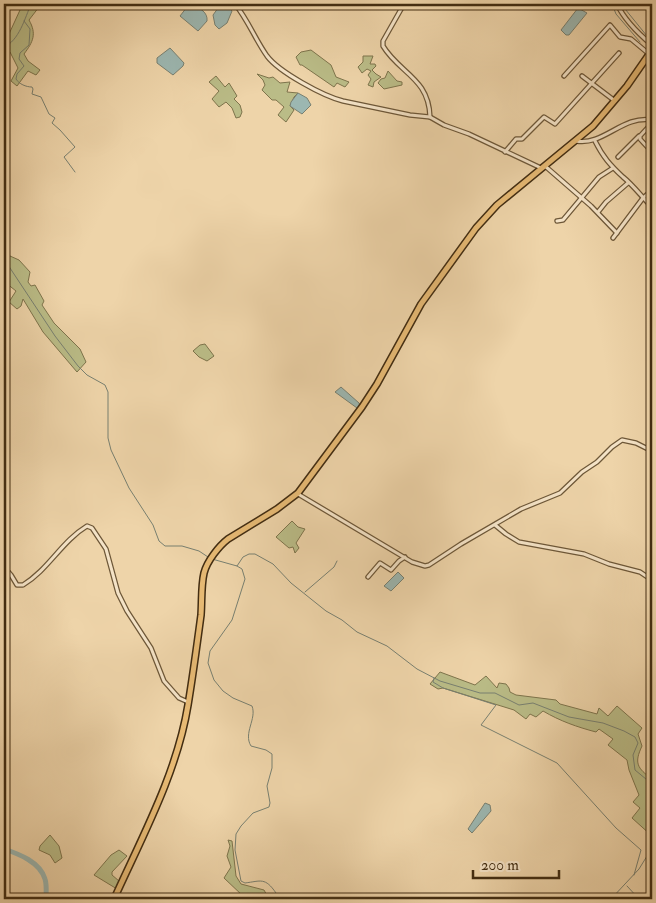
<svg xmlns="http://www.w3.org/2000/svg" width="656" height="903" font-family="'IM FELL Double Pica',serif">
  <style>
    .green { fill: #babc87; stroke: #7e744c }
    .water { fill: #9cb7b1; stroke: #788071 }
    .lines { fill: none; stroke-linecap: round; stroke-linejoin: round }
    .stream { stroke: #788071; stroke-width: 1 }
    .river { stroke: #9cb7b1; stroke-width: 5 }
    .minor-casing { stroke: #6d5738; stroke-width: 5.5 }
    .primary-casing { stroke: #422d12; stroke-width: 8 }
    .minor { stroke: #f4e3c7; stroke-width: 3 }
    .primary { stroke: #e7ba74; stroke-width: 5 }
  </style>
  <rect width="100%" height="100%" fill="#eed4a9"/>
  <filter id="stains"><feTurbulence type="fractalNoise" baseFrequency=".004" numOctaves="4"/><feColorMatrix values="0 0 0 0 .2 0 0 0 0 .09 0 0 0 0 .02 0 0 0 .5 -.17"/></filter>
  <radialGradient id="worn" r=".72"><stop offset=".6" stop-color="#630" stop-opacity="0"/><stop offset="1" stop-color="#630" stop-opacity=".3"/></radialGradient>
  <g class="green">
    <path d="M 13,4 L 39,4 L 39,7 L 29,20 C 37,34 33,42 24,54 L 28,61 L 40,70 L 36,75 L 28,71 L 17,86 L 11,81 L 18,68 L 10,52 L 4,55 L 4,33 L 9,34 L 20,10 L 14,7 Z"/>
    <path d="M 311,50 L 331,65 L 336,77 L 349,82 L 345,87 L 337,83 L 334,87 L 302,65 L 300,65 L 296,57 L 301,52 Z"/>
    <path d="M 363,56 L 373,56 L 370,64 L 375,64 L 376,66 L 372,70 L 376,74 L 381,77 L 374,82 L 373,87 L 368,85 L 371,79 L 368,75 L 371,71 L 367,69 L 362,73 L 358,67 L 363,62 Z"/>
    <path d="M 388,71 L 397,81 L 402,82 L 402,85 L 384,89 L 378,83 L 381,79 L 385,78 Z"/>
    <path d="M 257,74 L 269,78 L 273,77 L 280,83 L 290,82 L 287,92 L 298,93 L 294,97 L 290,106 L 294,110 L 286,122 L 278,115 L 284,107 L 276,100 L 272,100 L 262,90 L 265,85 L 263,80 Z"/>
    <path d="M 216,76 L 225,87 L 229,83 L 237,96 L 234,99 L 240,105 L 242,112 L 240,117 L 236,118 L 232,108 L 226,102 L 219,107 L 212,99 L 219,91 L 209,82 Z"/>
    <path d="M 4,249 L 10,256 L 19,260 L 30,272 L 28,282 L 31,286 L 35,285 L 44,301 L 42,305 L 54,323 L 80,349 L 86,362 L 77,372 L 43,332 L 23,299 L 21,306 L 17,309 L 9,302 L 16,291 L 6,283 L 4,284 Z"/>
    <path d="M 205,344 L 214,356 L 207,361 L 199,357 L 193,351 L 200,345 Z"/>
    <path d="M 292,521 L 298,527 L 305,529 L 296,543 L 299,548 L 295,553 L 293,547 L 289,548 L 276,537 Z"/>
    <path d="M 440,672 L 475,685 L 486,676 L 497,688 L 499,683 L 506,684 L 509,688 L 510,692 L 516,695 L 556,700 L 560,704 L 597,714 L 599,708 L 608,716 L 617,706 L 642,728 L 638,734 L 642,746 C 634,763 637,768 652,779 L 652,836 L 632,818 L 640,808 L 633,802 L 639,795 L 629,770 L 627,760 L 608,745 L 613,739 L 599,729 L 596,732 C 577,727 560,721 543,711 L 536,717 L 530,714 L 526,719 L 514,710 L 443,688 L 438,689 L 430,684 Z"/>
    <path d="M 50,835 L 59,846 L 62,858 L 55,863 L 50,855 L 39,850 L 40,846 Z"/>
    <path d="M 228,840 L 232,841 L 236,876 L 241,884 L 264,890 L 269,899 L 244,899 L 243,896 L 224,878 L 231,867 L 227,856 L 230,846 Z"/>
    <path d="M 119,850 L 127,856 L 112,872 L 112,875 L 119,881 L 117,889 L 94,875 L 111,855 Z"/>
  </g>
  <g class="water">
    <path d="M 193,4 C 200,9 208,12 207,21 L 198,31 L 180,16 L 187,7 Z"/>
    <path d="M 221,4 L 226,4 L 232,11 L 227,23 L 219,29 L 215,25 L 213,15 Z"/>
    <path d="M 578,8 L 587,13 L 569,35 L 566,35 L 561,30 Z"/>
    <path d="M 170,48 L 184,63 L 183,66 L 173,75 L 157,63 L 157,58 Z"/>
    <path d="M 298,93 L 307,98 L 311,105 L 302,114 L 290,106 L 291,102 Z"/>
    <path d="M 341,387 L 359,403 L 360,405 L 357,408 L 335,392 Z"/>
    <path d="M 398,572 L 404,578 L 391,591 L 384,586 Z"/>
    <path d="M 485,803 L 490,805 L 491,811 L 472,833 L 468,829 Z"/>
  </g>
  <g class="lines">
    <g class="stream">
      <path d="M 612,4 L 616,14 L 640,42"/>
      <path d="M 621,4 L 647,36"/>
      <path d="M 24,21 L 30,29 L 29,45 L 20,53 L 19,59 L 24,66 L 17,74 L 16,79 C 19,84 26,87 32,87 L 33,89 L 32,94 L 41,97 L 49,114 L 55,118 L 52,123 L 60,130 L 75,147 L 64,157 L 75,172"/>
      <path d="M 4,47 C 19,41 25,18 31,4"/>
      <path d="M 4,262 L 8,265 L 55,336 L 78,366 L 87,375 L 105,385 L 108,392 L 108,438 L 111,450 L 129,488 L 153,525 L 159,541 L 165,546 L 182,546 L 199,551 L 208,557"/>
      <path d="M 212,559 L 237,566 L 243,557 L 249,554 L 255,554 L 273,564 L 291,583 L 326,611 L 342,620 L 357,632 L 387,646 L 417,669 L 440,681 L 480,693 L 495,693 L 519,705 L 533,703 L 569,717 L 603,723 L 624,731 L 635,737 L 638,743 L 633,755 L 635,770 L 652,784"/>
      <path d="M 237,566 L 242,569 L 245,579 L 232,620 L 210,651 L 208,663 L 214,680 L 223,691 L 233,698 L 252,706 C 257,719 243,733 251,746 L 266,750 L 272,754 L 272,768 L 267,786 L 270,803 L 269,807 L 253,813 L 241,826 L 236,834 L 235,850 L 241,881 L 245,883 C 261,881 265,877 276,893 L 275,899"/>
      <path d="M 305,592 L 334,567 L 337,561"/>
      <path d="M 434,678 L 433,682 L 443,688 L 496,705 L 481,725 L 557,763 L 616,828 L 641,850 L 634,875"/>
      <path d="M 627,886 L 639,899"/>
      <path d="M 611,899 L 639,869 L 652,848"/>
    </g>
    <path class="river" d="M 4,849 C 19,854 40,862 45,879 C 47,885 46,893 46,899"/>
    <defs>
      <g id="minor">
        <path d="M 235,4 C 248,20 255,39 267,56 C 279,72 323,96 343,101 L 410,115 L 430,117 L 444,125 L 469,134 L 541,168"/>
        <path d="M 404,4 L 383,41 L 383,46 C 399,73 429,78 430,117"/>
        <path d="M 617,4 C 624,19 640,35 652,45"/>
        <path d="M 564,76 L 610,25 L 620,37 L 631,39 L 649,54"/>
        <path d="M 582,76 L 615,101"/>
        <path d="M 652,123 L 640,136 L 640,139 L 652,152"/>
        <path d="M 576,141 C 604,146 622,115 652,120"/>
        <path d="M 595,141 C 603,157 610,165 623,177 C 633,185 641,196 650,205"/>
        <path d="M 505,152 L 516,139 L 522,139 L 544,117 L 555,124 L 619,53"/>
        <path d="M 618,157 L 639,136"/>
        <path d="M 545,166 L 591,206 L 617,233"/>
        <path d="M 598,212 L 606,202 L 628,183"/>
        <path d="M 557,221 L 563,220 L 599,177 L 613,168"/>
        <path d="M 613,238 L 643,198 L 652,190"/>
        <path d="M 298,494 L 412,562 L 425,566 L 429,565 L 461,544 L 521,509 L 560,493 L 582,472 L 597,462 L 612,447 L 622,440 L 636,443 L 652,451"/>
        <path d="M 495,525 L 506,534 L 519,542 L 584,554 L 609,564 L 640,572 L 652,580"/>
        <path d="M 4,567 L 11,575 L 17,585 L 23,585 C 48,570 62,541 87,526 L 92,528 L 106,549 L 118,593 L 127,611 L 151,648 L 164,681 L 179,698 L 188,702"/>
        <path d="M 368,577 L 380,563 L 391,570 L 399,561 L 405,557"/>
      </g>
      <path id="primary" d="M 114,899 C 142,837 177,773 188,705 C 193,675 197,645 201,615 C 202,601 201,586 204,573 C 207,561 219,546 228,539 L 277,509 L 298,493 L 362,407 L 377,384 L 421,304 L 476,228 L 497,205 L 593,126 L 627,86 L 652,50"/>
    </defs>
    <use href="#minor" class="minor-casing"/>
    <use href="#primary" class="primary-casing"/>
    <use href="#minor" class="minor"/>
    <use href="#primary" class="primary"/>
  </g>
  <rect width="656" height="903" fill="none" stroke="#eed4a9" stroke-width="20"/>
  <rect x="5" y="5" width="646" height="893" fill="none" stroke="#422d12" stroke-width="2.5"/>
  <rect x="10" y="10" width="636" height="883" fill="none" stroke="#422d12"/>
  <path d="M473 870v8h86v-8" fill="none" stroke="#422d12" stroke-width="2.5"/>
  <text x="481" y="870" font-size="15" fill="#422d12" stroke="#f4e3c7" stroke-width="4" paint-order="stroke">200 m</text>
  <rect width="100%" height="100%" filter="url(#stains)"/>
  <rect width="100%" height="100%" fill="url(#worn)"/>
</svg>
